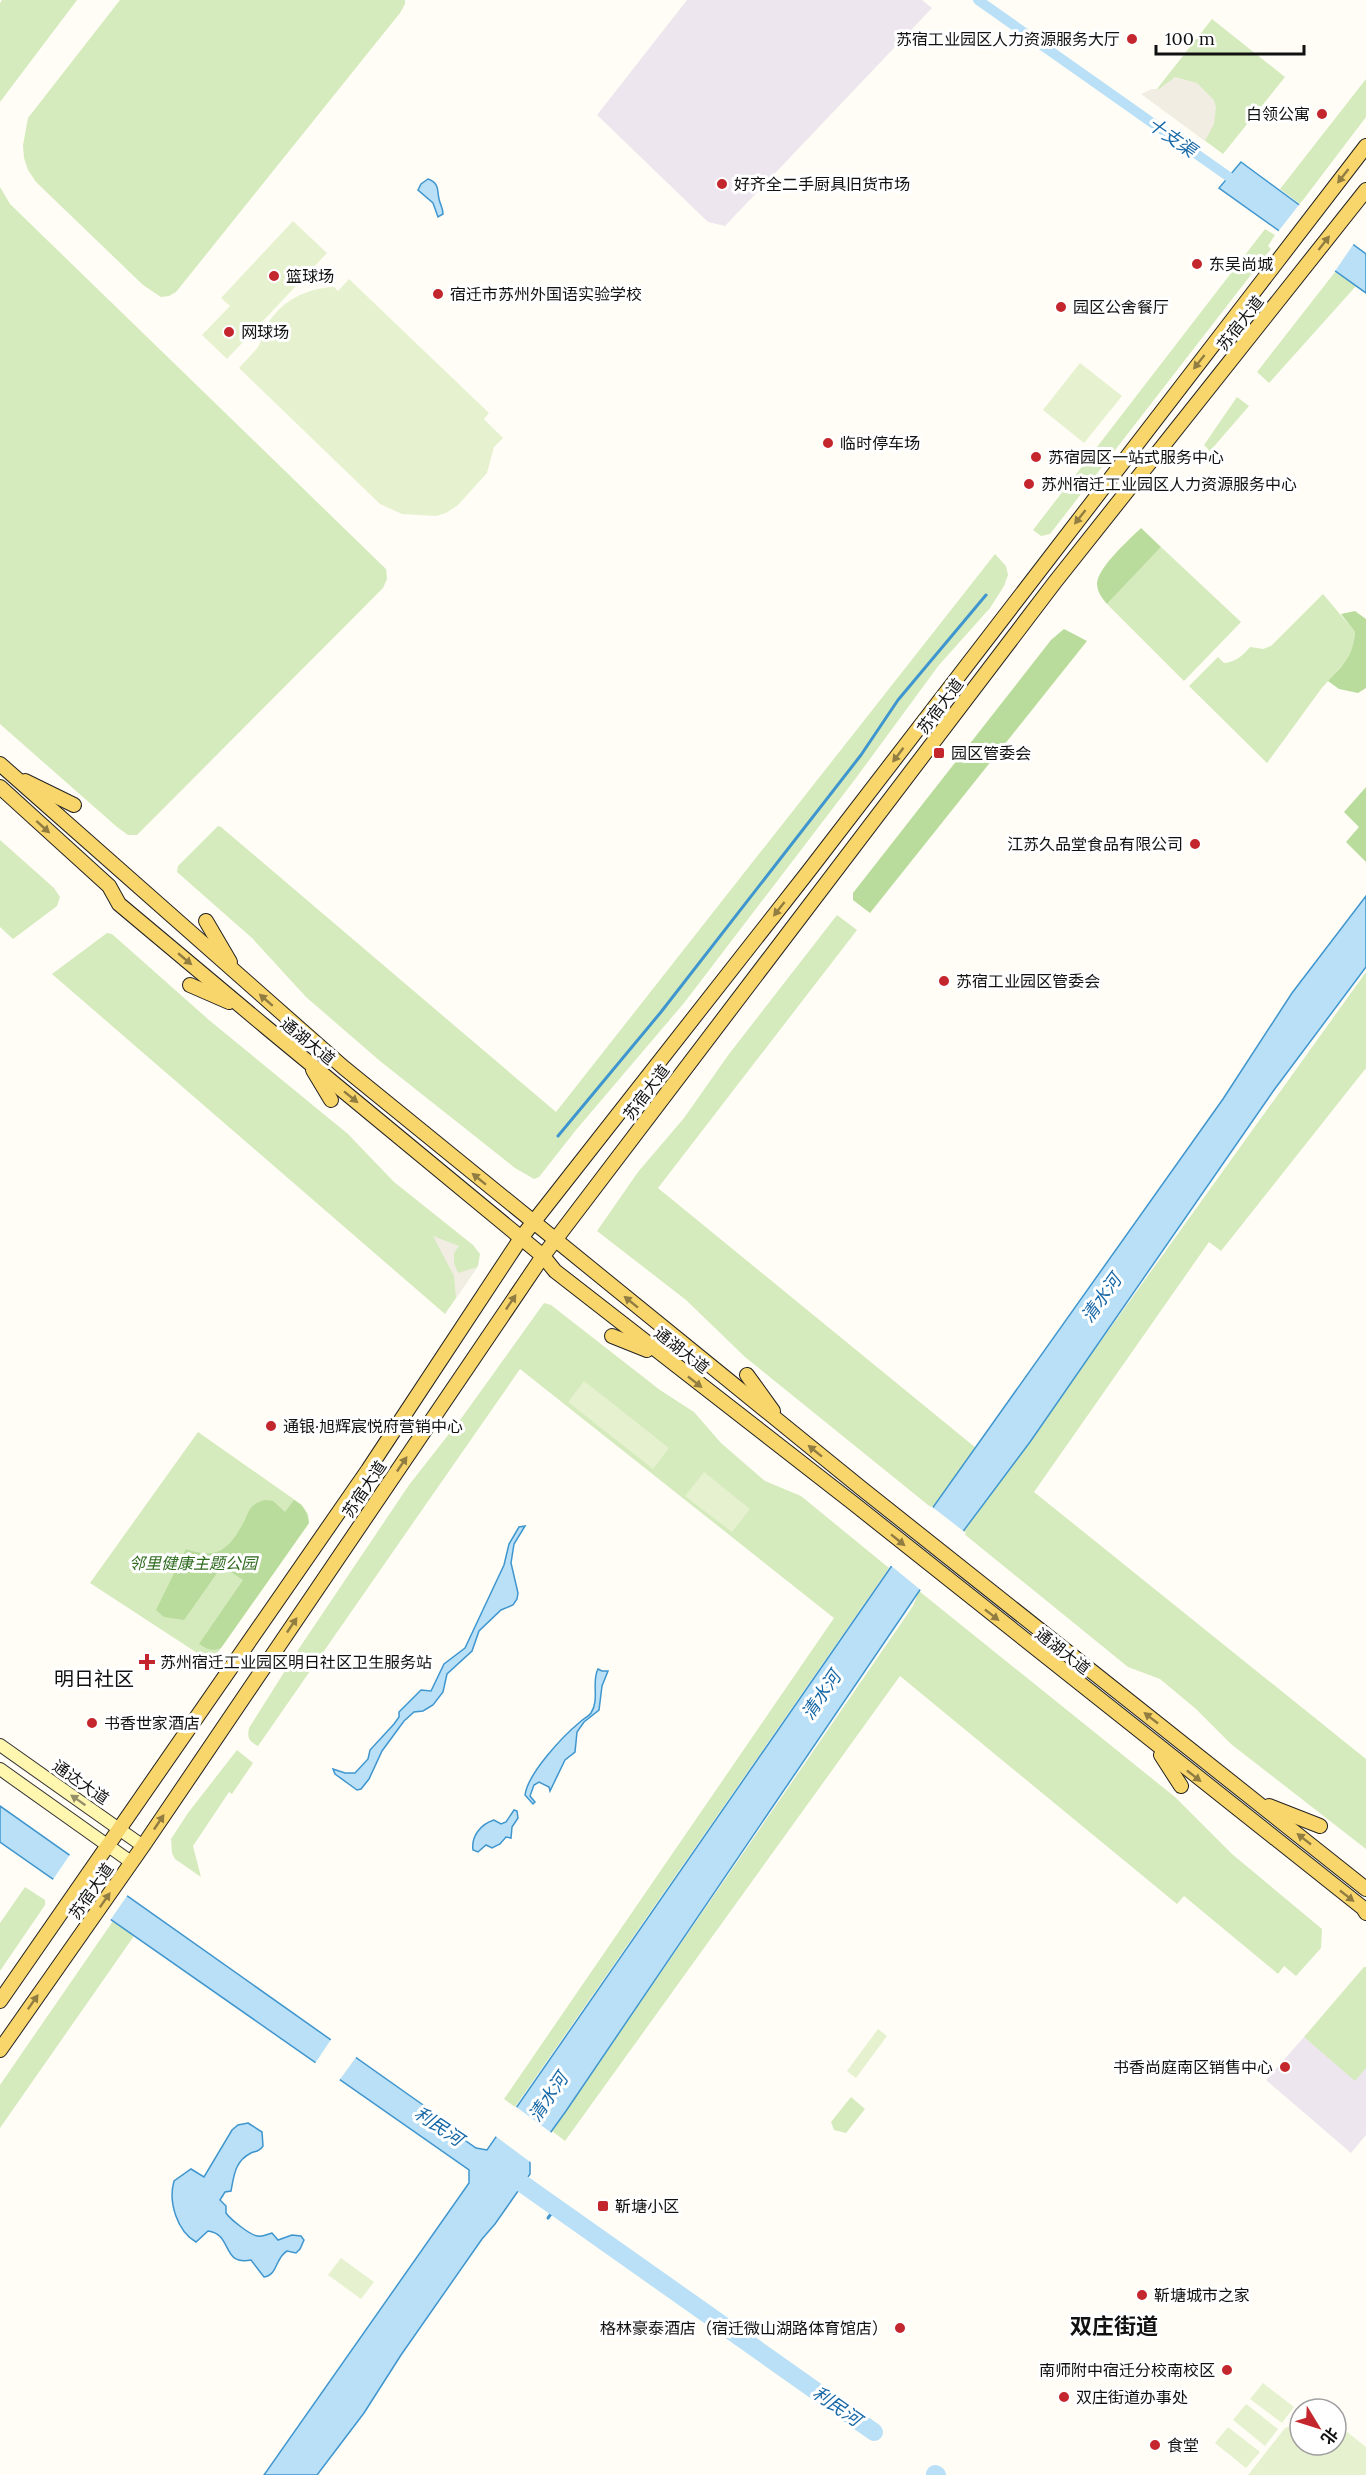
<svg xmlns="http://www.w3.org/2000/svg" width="1366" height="2475" font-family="Lora,'Noto Sans SC',serif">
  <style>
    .industrial { fill: #eee6ef }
    .green { fill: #d5ebbd }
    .forest { fill: #b9dc9c }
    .pitch { fill: #e6f2cf }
    .plaza { fill: #f1ede2 }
    .water { fill: #b9e0f7; stroke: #3f96cf; stroke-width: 1.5 }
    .pier { fill: #fffdf5 }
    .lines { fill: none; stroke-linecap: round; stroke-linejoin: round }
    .stream { stroke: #3f96cf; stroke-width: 3 }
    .canal { stroke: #b9e0f7; stroke-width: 10 }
    .river { stroke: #b9e0f7; stroke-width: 18 }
    .secondary-casing { stroke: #333; stroke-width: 14 }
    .primary-casing { stroke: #222; stroke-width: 16 }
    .secondary { stroke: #fff6b0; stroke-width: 12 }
    .primary { stroke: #f9d66b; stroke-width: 14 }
    .oneway { fill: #917d42 }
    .oneway2 { fill: #948f68 }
    .poi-dot { fill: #c4262e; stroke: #fff; stroke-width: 2 }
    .labels { text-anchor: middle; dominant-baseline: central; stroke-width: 6; stroke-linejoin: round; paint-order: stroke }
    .poi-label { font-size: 16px; fill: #111; stroke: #fff; text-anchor: start }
    .street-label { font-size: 16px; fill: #111; stroke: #fff }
    .park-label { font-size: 16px; font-style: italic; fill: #2f6b1f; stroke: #fff }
    .water-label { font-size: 18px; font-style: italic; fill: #1768a6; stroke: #fff }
    .quarter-label { font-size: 20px; fill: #111; stroke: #fff }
    .district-label { font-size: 22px; font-weight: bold; fill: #111; stroke: #fff }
  </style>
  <rect width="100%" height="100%" fill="#fffdf5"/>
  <g class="industrial">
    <path d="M 687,0 L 922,0 L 932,8 L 725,226 L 708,222 L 597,115 Z"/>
    <path d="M 1304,2037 L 1355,2080 L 1366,2068 L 1366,2135 L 1351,2153 L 1266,2080 Z"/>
  </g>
  <g class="green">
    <path d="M 2,0 L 77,0 L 0,102 L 0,3 Z"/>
    <path d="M 120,0 L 405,0 L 405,4 L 400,13 L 176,292 L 169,296 L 161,297 L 143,285 L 36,182 L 28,170 L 24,158 L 23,145 L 28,118 Z"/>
    <path d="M 1212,19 L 1285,77 L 1223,154 L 1149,99 Z"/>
    <path d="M 1366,79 L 1366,117 L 1300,204 L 1280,189 Z"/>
    <path d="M 0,187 L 10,204 L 386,569 L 387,579 L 383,588 L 137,835 L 128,835 L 117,827 L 0,724 Z"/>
    <path d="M 1265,229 L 1275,235 L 1268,246 L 1271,249 L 1050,534 L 1041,536 L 1033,530 Z"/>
    <path d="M 1335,272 L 1356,286 L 1269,383 L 1257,372 Z"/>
    <path d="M 1237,397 L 1249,406 L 1210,451 L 1204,445 Z"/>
    <path d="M 1161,547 L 1241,622 L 1184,681 L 1107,604 Z"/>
    <path d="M 995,554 L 1006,566 L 1008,575 L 1004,586 L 990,608 L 939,665 L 856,778 L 684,1003 L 576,1130 L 539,1177 L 534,1179 L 515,1168 L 380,1061 L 306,997 L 252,938 L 177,872 L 178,866 L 218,826 L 221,827 L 556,1112 Z"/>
    <path d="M 1323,594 L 1355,632 L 1353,649 L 1347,660 L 1321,689 L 1267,763 L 1189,686 L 1218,657 L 1224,663 C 1236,662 1242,656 1250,647 L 1263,649 L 1271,646 Z"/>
    <path d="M 0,840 L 54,888 L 60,897 L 57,906 L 13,939 L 0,927 Z"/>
    <path d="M 837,915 L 857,930 L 658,1188 L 976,1448 L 933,1509 L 745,1357 L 686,1300 L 597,1231 L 638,1172 L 684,1118 L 729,1054 Z"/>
    <path d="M 107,933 L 112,934 L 209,1020 L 348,1134 L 394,1182 L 473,1245 L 480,1254 L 478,1266 L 445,1314 L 52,974 Z"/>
    <path d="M 1366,972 L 1366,1068 L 1221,1251 L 1209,1242 L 1034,1492 L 1366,1759 L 1366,1849 L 1231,1744 L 1196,1709 L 1160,1679 L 1128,1667 L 963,1533 Z"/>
    <path d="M 544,1303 L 551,1305 L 660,1390 L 694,1412 L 721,1443 L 765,1481 L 801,1496 L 889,1568 L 515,2107 L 504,2099 L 834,1618 L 520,1369 L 258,1746 C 249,1741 247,1739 249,1728 L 300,1647 L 409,1485 L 463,1416 Z"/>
    <path d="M 198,1432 L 302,1505 L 308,1514 L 309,1523 L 211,1662 L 90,1583 Z"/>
    <path d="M 919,1591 L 1175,1797 L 1232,1854 L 1322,1929 L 1321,1948 L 1296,1976 L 1284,1966 L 1278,1974 L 1184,1896 L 1177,1904 L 900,1676 L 565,2141 L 552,2131 L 913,1606 Z"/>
    <path d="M 237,1750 L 253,1763 L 232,1794 L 229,1792 L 193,1846 L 201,1877 L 175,1859 L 172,1853 L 171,1839 L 188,1813 Z"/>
    <path d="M 25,1887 L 45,1900 L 45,1905 L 0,1971 L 0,1923 Z"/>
    <path d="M 113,1921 L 134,1936 L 0,2128 L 0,2085 Z"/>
    <path d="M 1364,1967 L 1366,1967 L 1366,2068 L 1355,2081 L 1304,2037 Z"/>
    <path d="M 851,2097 L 865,2109 L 846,2133 L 834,2130 L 831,2122 Z"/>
  </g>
  <g class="forest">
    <path d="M 1141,528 L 1161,547 L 1107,604 C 1102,598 1097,592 1097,583 C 1099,566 1129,540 1141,528 Z"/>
    <path d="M 1355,611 L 1366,619 L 1366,688 L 1358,693 L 1339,689 L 1328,681 C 1344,664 1353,657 1355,632 L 1341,614 Z"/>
    <path d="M 1064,629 L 1087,641 L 870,913 L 853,900 L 853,893 L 1051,640 Z"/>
    <path d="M 1366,787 L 1366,862 L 1346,842 L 1359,827 L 1344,812 Z"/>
    <path d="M 265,1500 L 273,1501 L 285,1512 L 294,1500 C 304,1506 307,1512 309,1523 L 221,1648 C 212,1652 207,1649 199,1644 L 243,1580 L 222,1566 L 184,1620 L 164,1617 L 156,1610 L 186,1549 C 214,1559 227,1552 241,1527 C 250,1513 246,1505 265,1500 Z"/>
  </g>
  <g class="pitch">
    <path d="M 293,221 L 327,253 L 227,359 L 202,335 L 230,306 L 221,298 Z"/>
    <path d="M 349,279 L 489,413 L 484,419 L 503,438 L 494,447 L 487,473 L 458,505 L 446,513 L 436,516 L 402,514 L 380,504 L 239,368 C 245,361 253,354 258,347 C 262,341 263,332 267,325 C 281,301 306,288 334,287 L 338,291 Z"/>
    <path d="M 1080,363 L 1122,396 L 1084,443 L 1043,410 Z"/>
    <path d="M 584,1381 L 669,1448 L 653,1469 L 568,1402 Z"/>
    <path d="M 704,1472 L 750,1509 L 732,1532 L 685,1496 Z"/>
    <path d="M 878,2029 L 887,2036 L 856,2078 L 847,2071 Z"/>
    <path d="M 341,2258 L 374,2282 L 361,2299 L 328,2275 Z"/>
    <path d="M 1263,2383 L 1294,2407 L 1282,2423 L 1250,2399 Z"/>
    <path d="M 1246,2404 L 1278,2429 L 1265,2446 L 1233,2420 Z"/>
    <path d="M 1300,2422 L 1300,2445 L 1336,2445 L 1336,2423 L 1366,2447 L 1366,2475 L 1248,2475 L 1285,2428 Z"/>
    <path d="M 1228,2427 L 1260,2452 L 1246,2468 L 1215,2443 Z"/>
  </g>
  <g class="plaza">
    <path d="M 1175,77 L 1197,83 L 1214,100 L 1216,107 L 1214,124 L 1205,141 L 1141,94 L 1152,89 L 1159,89 Z"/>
    <path d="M 433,1236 L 459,1246 L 454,1253 L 454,1263 L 458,1273 L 477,1267 L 456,1298 L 454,1276 Z"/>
  </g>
  <g class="water">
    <path d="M 1241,162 L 1366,254 L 1366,293 L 1219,188 Z"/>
    <path d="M 428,179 C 440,183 437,191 439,199 C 440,204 443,208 443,214 L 438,217 L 433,203 L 418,190 L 421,184 Z"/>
    <path d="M 1366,896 L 1366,967 L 1274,1090 L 1030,1442 L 926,1581 L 566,2111 L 530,2161 L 530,2174 L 495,2224 L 482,2239 L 401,2355 L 364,2413 L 317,2475 L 264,2475 L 469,2183 L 469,2170 L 0,1842 L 0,1806 L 433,2112 L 432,2117 L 476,2148 L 487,2150 L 902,1551 L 1223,1099 L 1292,993 Z"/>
    <path d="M 525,1526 L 514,1544 L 511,1563 L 518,1593 L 517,1599 L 513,1605 L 501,1610 L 479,1631 L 472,1651 L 447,1674 L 443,1692 L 433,1705 L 423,1711 L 414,1712 L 404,1721 L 382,1751 L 369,1779 L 361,1789 L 357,1790 L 335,1774 L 333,1769 L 345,1773 L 355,1773 L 368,1759 L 370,1750 L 394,1724 L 399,1717 L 399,1712 L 421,1690 L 431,1691 L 444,1664 L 465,1648 L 504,1565 L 509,1544 L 519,1527 Z"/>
    <path d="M 598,1669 L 602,1671 L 608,1671 L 602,1686 L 599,1710 L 584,1722 L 577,1732 L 575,1752 L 565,1760 L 550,1791 L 549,1787 L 539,1782 L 534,1785 L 530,1796 L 535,1802 L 533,1804 L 525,1795 C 528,1773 563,1736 580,1722 C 584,1718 588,1717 591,1713 C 600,1699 591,1682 598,1669 Z"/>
    <path d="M 514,1810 L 517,1811 L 518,1818 L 512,1827 L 511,1838 L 506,1837 L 500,1844 L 492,1848 L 486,1845 L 478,1852 L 473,1850 C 471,1836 481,1824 494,1820 L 501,1824 L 506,1822 Z"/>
    <path d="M 248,2123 L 262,2132 L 263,2146 C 259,2152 256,2151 251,2153 C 235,2161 234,2175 231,2191 L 225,2192 L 220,2200 L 226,2206 L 226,2213 C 230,2219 251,2236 258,2236 C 262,2237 268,2234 272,2233 L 278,2240 L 292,2235 L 301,2236 L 304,2240 L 300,2249 L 296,2253 L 287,2251 C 275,2258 278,2275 264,2277 L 251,2260 C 221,2266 233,2234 208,2231 L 196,2242 C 177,2231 168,2202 174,2181 L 191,2169 L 204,2177 L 232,2130 L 238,2125 Z"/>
  </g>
  <g class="pier">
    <path d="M 1302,201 L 1355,242 L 1333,274 L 1277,233 Z"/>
    <path d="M 931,1506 L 966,1533 L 923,1592 L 889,1564 Z"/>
    <path d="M 71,1853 L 129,1893 L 109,1922 L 52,1881 Z"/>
    <path d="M 332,2038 L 357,2056 L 338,2082 L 314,2065 Z"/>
    <path d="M 515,2106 L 553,2134 L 533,2164 L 494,2135 Z"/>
  </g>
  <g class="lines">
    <g class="stream">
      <path d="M 558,1136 L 661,1012 L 861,755 L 898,700 L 986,595"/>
      <path d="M 548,2218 L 556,2207"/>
    </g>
    <path class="canal" d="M 978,0 L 1239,184"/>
    <g class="river">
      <path d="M 503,2170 L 874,2432"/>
      <path d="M 935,2474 L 937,2475"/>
    </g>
    <defs>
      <g id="secondary">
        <path d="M 0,1745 L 143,1846"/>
        <path d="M 0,1769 L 131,1862"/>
      </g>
      <g id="primary">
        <path d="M 0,764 L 343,1067 L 861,1488 L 1366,1889"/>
        <path d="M 25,781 L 74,805"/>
        <path d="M 0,787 L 109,886 L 119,904 L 267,1028 L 543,1256 L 555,1271 L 853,1503 L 1363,1908 L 1366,1913"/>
        <path d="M 206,921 L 230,962"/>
        <path d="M 190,985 L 229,1002"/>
        <path d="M 313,1070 L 331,1100"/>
        <path d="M 612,1336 L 647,1350"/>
        <path d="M 747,1375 L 773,1411"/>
        <path d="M 1161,1755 L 1181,1786"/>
        <path d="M 1269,1806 L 1320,1826"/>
        <path d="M 0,2001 L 368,1470 L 521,1238 L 808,872 L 1366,146"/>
        <path d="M 0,2050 L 143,1846 L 543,1256 L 1055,582 L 1366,190"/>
      </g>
    </defs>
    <use href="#secondary" class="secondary-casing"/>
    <use href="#primary" class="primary-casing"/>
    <use href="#secondary" class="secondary"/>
    <use href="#primary" class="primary"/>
  </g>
  <defs><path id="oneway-solid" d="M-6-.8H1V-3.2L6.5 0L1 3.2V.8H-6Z" transform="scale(1.5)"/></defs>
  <g class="oneway">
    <use href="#oneway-solid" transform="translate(1343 176) rotate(128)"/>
    <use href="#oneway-solid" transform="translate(1324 243) rotate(-52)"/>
    <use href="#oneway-solid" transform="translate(1199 362) rotate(128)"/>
    <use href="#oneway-solid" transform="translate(1080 517) rotate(128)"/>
    <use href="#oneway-solid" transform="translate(898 755) rotate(127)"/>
    <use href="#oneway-solid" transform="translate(43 827) rotate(42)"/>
    <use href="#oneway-solid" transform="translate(779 909) rotate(128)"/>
    <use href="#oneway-solid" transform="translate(185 959) rotate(40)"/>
    <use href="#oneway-solid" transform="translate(266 1000) rotate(-139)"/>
    <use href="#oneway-solid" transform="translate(351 1097) rotate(39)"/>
    <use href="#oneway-solid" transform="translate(479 1179) rotate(-141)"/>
    <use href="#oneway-solid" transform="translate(511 1302) rotate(-56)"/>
    <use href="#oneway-solid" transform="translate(631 1302) rotate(-141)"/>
    <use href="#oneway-solid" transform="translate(695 1382) rotate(38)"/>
    <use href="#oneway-solid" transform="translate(815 1451) rotate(-141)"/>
    <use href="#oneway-solid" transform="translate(402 1464) rotate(-56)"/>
    <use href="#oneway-solid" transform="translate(898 1540) rotate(39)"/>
    <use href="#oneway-solid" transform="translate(992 1615) rotate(38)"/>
    <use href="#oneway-solid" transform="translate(292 1625) rotate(-56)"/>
    <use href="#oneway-solid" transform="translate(1151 1718) rotate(-142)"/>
    <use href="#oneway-solid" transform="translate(1194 1776) rotate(38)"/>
    <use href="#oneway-solid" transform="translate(159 1822) rotate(-56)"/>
    <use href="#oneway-solid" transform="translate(1304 1839) rotate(-142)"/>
    <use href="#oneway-solid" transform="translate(1347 1896) rotate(38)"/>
    <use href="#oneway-solid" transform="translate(105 1900) rotate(-55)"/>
    <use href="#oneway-solid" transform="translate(33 2002) rotate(-55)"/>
  </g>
  <use class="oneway2" href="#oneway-solid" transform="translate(78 1800) rotate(-145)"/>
  <g class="poi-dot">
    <circle cx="1132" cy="39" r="6"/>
    <circle cx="1322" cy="114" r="6"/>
    <circle cx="722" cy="184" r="6"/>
    <circle cx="1197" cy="264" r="6"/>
    <circle cx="274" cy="276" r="6"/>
    <circle cx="438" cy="294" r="6"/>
    <circle cx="1061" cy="307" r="6"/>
    <circle cx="229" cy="332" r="6"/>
    <circle cx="828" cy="443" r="6"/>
    <circle cx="1036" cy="457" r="6"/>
    <circle cx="1029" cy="484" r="6"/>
    <rect x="933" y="747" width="12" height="12" rx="3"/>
    <circle cx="1195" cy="844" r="6"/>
    <circle cx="944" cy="981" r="6"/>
    <circle cx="271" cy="1426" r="6"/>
    <path d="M144 1653h6v6h6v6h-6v6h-6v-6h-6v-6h6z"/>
    <circle cx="92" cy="1723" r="6"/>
    <circle cx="1285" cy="2067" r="6"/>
    <rect x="597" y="2200" width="12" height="12" rx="3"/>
    <circle cx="1142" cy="2295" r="6"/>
    <circle cx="900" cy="2328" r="6"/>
    <circle cx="1227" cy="2370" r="6"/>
    <circle cx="1064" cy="2397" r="6"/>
    <circle cx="1155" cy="2445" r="6"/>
  </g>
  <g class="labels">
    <g class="poi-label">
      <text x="1120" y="39" text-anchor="end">苏宿工业园区人力资源服务大厅</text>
      <text x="1310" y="114" text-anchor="end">白领公寓</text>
      <text x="734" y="184">好齐全二手厨具旧货市场</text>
      <text x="1209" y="264">东吴尚城</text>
      <text x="286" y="276">篮球场</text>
      <text x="450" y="294">宿迁市苏州外国语实验学校</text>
      <text x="1073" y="307">园区公舍餐厅</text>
      <text x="241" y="332">网球场</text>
      <text x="840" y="443">临时停车场</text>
      <text x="1048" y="457">苏宿园区一站式服务中心</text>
      <text x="1041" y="484">苏州宿迁工业园区人力资源服务中心</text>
      <text x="951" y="753">园区管委会</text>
      <text x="1183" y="844" text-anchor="end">江苏久品堂食品有限公司</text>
      <text x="956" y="981">苏宿工业园区管委会</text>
      <text x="283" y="1426">通银·旭辉宸悦府营销中心</text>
      <text x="160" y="1662">苏州宿迁工业园区明日社区卫生服务站</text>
      <text x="104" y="1723">书香世家酒店</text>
      <text x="1273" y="2067" text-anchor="end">书香尚庭南区销售中心</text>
      <text x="615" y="2206">靳塘小区</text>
      <text x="1154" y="2295">靳塘城市之家</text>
      <text x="888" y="2328" text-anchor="end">格林豪泰酒店（宿迁微山湖路体育馆店）</text>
      <text x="1215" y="2370" text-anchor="end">南师附中宿迁分校南校区</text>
      <text x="1076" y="2397">双庄街道办事处</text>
      <text x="1167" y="2445">食堂</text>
    </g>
    <g class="street-label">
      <text transform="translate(1240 323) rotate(-52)">苏宿大道</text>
      <text transform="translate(940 706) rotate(-53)">苏宿大道</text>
      <text transform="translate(308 1041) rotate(39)">通湖大道</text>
      <text transform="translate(646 1092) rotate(-53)">苏宿大道</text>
      <text transform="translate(682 1350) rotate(38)">通湖大道</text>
      <text transform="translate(364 1489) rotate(-56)">苏宿大道</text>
      <text transform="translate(1063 1651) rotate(38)">通湖大道</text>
      <text transform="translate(81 1782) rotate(35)">通达大道</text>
      <text transform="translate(91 1891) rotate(-55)">苏宿大道</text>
    </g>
    <g class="park-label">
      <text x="193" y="1563">邻里健康主题公园</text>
    </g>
    <g class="water-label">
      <text transform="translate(1172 137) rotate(35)">十支渠</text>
      <text transform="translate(1101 1298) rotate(-54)">清水河</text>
      <text transform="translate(821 1695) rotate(-56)">清水河</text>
      <text transform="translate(548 2097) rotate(-56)">清水河</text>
      <text transform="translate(439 2126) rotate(34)">利民河</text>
      <text transform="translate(837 2406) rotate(35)">利民河</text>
    </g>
    <g class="quarter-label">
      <text x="94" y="1678">明日社区</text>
    </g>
    <g class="district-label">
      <text x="1114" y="2326">双庄街道</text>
    </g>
  </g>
  <g transform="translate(1318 2427) rotate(128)"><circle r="28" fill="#ffffff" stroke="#a0a0a0" stroke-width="1.5"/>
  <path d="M0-4.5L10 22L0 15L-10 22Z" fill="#c4262e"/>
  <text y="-9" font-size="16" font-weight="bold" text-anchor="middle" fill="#111111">北</text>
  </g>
  <path d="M1156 45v9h148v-9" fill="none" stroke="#111111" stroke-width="3"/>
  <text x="1165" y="45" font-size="18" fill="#111111" stroke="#ffffff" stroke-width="4.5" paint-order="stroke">100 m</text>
</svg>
